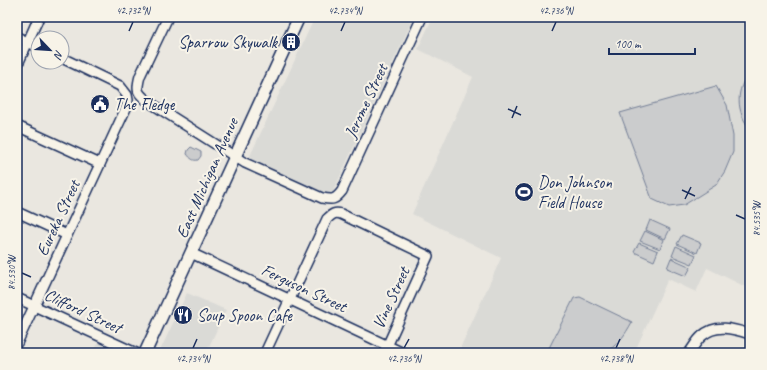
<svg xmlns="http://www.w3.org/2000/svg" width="767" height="370" font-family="Caveat,sans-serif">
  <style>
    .built { fill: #dadad6 }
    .grass { fill: #cbcccd; stroke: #737e96 }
    .park { fill: url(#park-tufts); stroke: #737e96 }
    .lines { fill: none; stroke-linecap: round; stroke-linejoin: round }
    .minor-casing { stroke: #1b2f5e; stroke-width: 12 }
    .major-casing { stroke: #1b2f5e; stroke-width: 14 }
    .minor { stroke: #f7f3e8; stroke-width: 9 }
    .major { stroke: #f7f3e8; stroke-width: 11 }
    .ticks { fill: none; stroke: #1b2f5e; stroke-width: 1.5 }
    .labels { text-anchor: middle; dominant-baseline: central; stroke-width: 4; stroke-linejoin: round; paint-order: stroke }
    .poi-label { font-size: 17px; fill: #1b2f5e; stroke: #f7f3e8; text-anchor: start }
    .street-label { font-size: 17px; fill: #1b2f5e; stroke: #f7f3e8 }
    .neatline { fill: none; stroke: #1b2f5e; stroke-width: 1.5 }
    .ticks-label { font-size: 10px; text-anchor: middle; fill: #1b2f5e }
  </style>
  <defs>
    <pattern id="park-tufts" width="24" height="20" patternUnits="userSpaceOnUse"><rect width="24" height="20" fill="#cbcccd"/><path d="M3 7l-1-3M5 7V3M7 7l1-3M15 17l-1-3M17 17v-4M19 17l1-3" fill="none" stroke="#aeb0b2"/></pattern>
  </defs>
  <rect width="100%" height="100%" fill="#eae7e0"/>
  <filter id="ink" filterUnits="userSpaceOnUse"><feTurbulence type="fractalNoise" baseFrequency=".025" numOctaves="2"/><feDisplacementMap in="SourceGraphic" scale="8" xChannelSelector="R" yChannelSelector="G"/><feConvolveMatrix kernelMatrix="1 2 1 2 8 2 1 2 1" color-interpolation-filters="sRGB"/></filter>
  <g filter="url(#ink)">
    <g class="built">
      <path d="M 315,17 L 414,17 L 331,196 L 249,158 Z"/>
      <path d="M 433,17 L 750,17 L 750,289 L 707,268 L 696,292 L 668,279 L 634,353 L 458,353 L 501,258 L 412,214 L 473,77 L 418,49 Z"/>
      <path d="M 187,293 L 226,310 L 206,353 L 159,353 Z"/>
      <path d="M 99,342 L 124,353 L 93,353 Z"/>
    </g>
    <g class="grass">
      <path d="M 750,72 L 750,86 L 748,92 L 746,102 L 748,112 L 750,116 L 750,129 C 736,112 735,89 750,72 Z"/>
      <path d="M 716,86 L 727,105 L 733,136 L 733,152 L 725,171 L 716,185 L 684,205 L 669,207 L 652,199 L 620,113 Z"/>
      <path d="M 650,220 L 670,229 L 665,239 L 646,230 Z"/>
      <path d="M 645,231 L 664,240 L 660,249 L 640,241 Z"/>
      <path d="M 682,235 L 701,243 L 697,253 L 677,244 Z"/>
      <path d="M 639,243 L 658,251 L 654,261 L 634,252 Z"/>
      <path d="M 676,246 L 696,255 L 692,264 L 672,256 Z"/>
      <path d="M 671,258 L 691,267 L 686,276 L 667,268 Z"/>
      <path d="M 580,297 L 632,322 C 625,335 617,347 603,353 L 555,353 L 548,350 L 574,298 Z"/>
    </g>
    <path class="park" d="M 191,147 L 201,152 L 201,156 L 198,160 C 193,161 191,159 187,154 L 188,150 Z"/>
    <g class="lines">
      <defs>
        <g id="minor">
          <path d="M 168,17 L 140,76 C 136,91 137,93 149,102 L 245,163 L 322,198 C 333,200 335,200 342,191 L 422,17"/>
          <path d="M 17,37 L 38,47"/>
          <path d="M 17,66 L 39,17"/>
          <path d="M 17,126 L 100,164"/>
          <path d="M 17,212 L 67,235"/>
          <path d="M 191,253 L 403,353"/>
          <path d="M 17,298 L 136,353"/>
          <path d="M 17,343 L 127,106 L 128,100 L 127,95 L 120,86 L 62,58"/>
          <path d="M 265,353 L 327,219 C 332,214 335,212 341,214 L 428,256 L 384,353"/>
          <path d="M 689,353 C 693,348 697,340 702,336 C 716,323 734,329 750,334"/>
        </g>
        <path id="major" d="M 145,353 L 299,17"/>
      </defs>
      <use href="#minor" class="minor-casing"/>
      <use href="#major" class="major-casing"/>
      <use href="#minor" class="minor"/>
      <use href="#major" class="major"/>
    </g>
  </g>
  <path class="ticks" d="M 129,31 L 133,22M 341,31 L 345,22M 552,31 L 556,22M 508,109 L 521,115M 512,118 L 517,106M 682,190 L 695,196M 685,199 L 691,187M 736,215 L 745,219M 22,273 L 31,277M 193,348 L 197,339M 404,348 L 409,339M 616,348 L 620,339"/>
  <defs>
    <symbol id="building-disc" viewBox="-11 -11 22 22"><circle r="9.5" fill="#1b2f5e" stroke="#f7f3e8"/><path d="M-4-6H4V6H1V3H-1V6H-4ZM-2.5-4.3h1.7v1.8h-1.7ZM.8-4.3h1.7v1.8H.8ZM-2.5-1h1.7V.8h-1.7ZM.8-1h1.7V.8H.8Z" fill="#fff"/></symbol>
    <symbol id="civic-disc" viewBox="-11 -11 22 22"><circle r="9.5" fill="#1b2f5e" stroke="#f7f3e8"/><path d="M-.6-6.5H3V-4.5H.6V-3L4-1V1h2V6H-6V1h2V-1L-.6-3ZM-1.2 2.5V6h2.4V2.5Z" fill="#fff"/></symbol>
    <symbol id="stadium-disc" viewBox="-11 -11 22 22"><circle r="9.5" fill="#1b2f5e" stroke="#f7f3e8"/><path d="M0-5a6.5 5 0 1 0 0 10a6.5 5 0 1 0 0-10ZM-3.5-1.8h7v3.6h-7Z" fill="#fff"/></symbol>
    <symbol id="restaurant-disc" viewBox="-11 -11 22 22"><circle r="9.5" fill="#1b2f5e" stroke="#f7f3e8"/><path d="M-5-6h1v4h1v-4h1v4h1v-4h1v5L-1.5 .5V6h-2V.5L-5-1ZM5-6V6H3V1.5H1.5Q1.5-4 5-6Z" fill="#fff"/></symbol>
  </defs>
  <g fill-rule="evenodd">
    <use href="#building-disc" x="280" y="31" width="22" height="22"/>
    <use href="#civic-disc" x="89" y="93" width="22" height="22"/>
    <use href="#stadium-disc" x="513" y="181" width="22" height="22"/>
    <use href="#restaurant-disc" x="172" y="304" width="22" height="22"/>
  </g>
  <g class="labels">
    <g class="poi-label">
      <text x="277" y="42" text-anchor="end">Sparrow Skywalk</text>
      <text x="114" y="104">The Fledge</text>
      <text x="538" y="182">Don Johnson<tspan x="538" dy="20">Field House</tspan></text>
      <text x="197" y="315">Soup Spoon Cafe</text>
    </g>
    <g class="street-label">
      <text transform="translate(366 101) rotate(-65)">Jerome Street</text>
      <text transform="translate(207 178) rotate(-66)">East Michigan Avenue</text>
      <text transform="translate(58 218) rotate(-65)">Eureka Street</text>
      <text transform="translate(304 288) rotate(25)">Ferguson Street</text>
      <text transform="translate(391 298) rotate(-65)">Vine Street</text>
      <text transform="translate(83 311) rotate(25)">Clifford Street</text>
    </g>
  </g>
  <rect width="767" height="370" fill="none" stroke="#f7f3e8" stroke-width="44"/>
  <g transform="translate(50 50) rotate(115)"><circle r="19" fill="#f7f3e8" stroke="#9fa5b1"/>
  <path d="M0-3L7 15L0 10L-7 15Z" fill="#1b2f5e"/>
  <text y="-6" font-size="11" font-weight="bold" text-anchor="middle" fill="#1b2f5e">N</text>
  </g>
  <path d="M609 48v6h86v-6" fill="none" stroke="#1b2f5e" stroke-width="2"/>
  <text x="615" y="48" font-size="12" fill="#1b2f5e" stroke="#f7f3e8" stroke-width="3" paint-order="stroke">100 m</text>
  <rect x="22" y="22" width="723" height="326" class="neatline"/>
  <g class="ticks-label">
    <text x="133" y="14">42.732°N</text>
    <text x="345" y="14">42.734°N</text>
    <text x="556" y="14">42.736°N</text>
    <text transform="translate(756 219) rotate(-90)" y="4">84.535°W</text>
    <text transform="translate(11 273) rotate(-90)" y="4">84.530°W</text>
    <text x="193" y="362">42.734°N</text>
    <text x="404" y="362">42.736°N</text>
    <text x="616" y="362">42.738°N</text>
  </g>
</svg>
